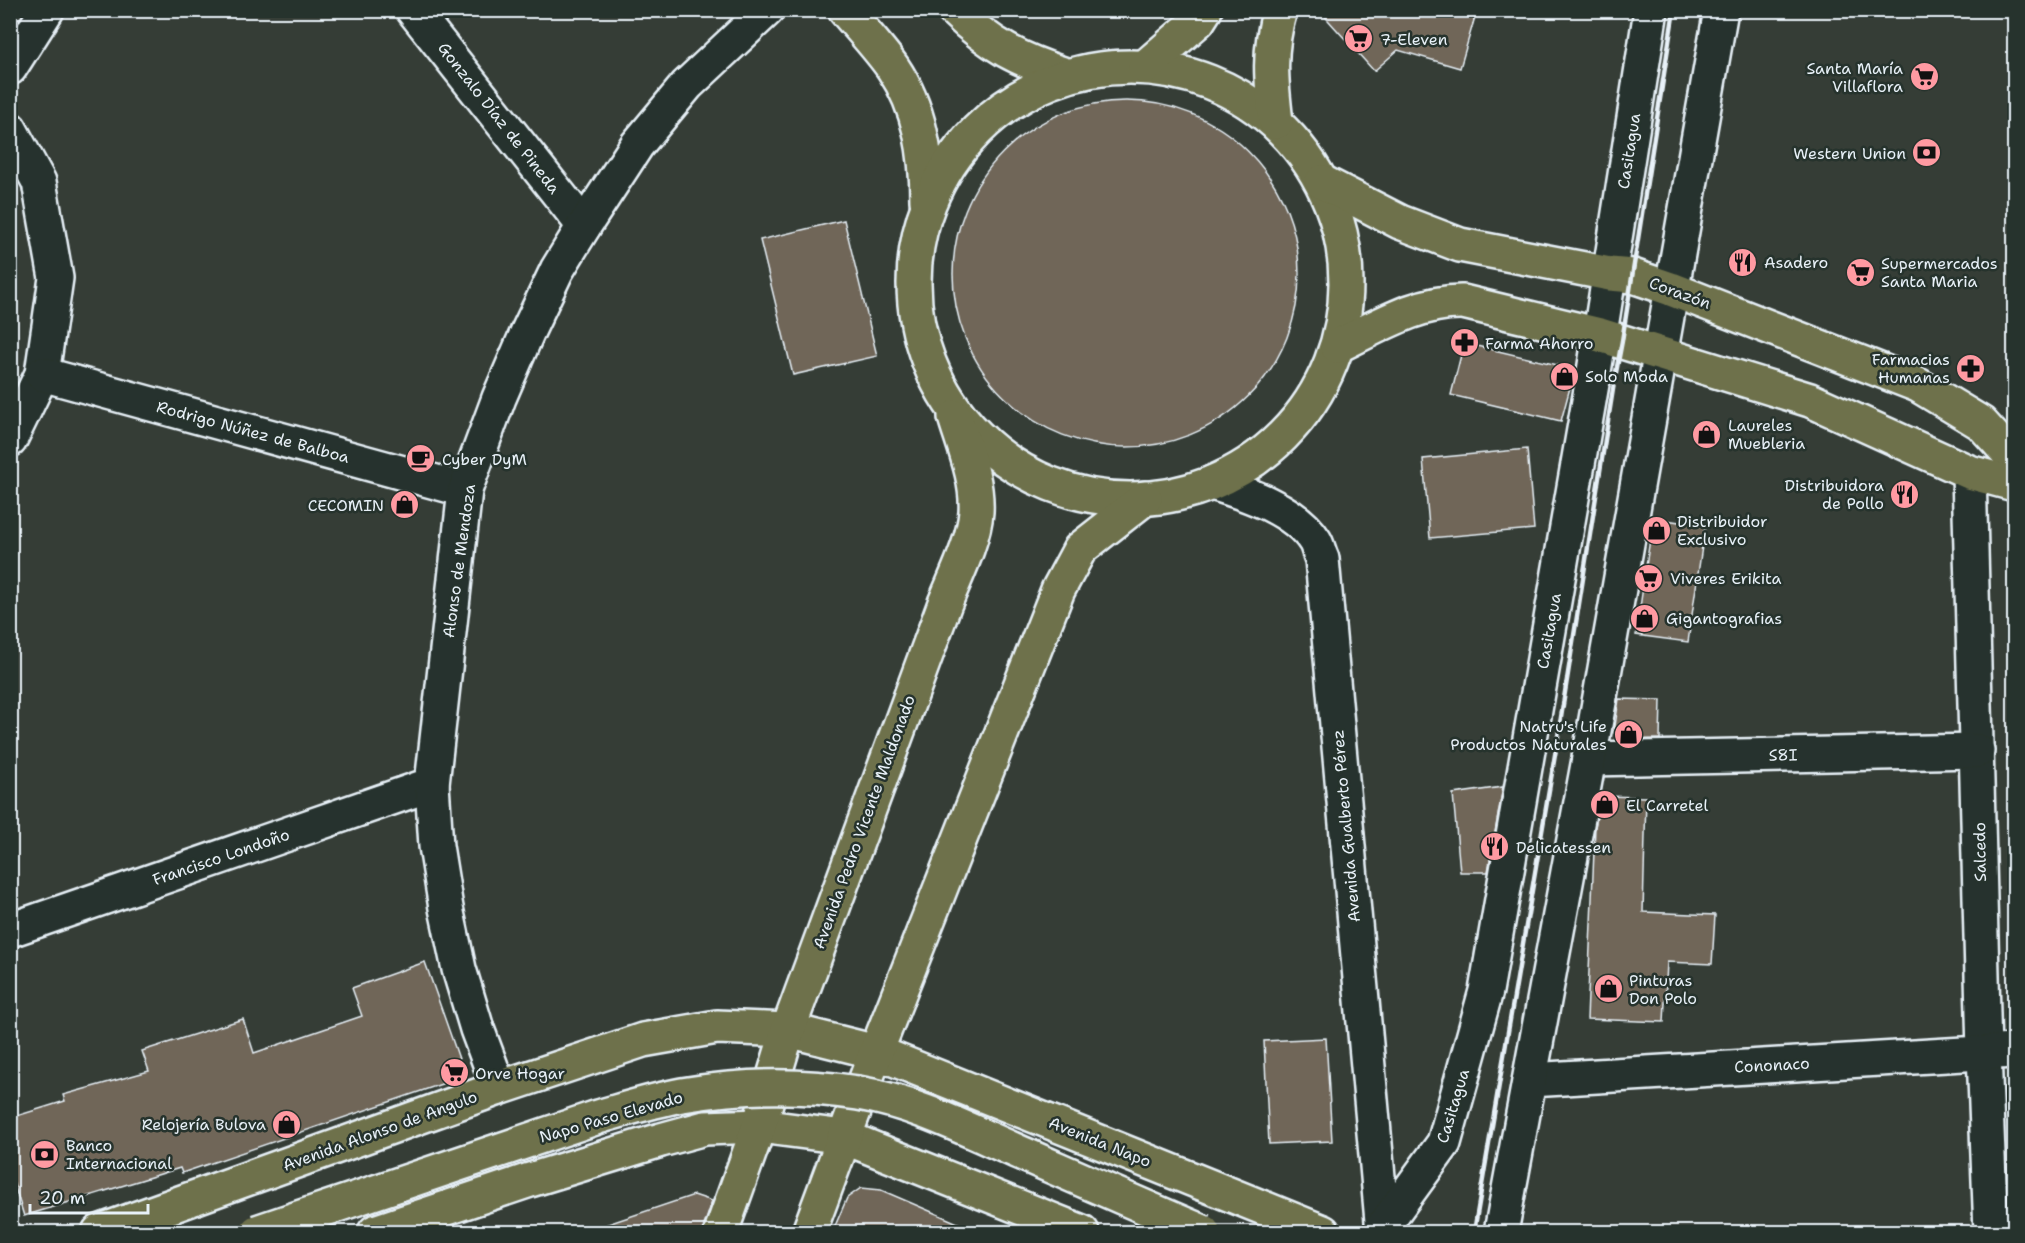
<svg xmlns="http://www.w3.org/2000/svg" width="2025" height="1243" font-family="'Shantell Sans',sans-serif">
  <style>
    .building { fill: #706659; stroke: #e8f1f8; stroke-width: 1.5 }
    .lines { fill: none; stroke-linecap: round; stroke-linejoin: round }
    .minor-casing { stroke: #e8f1f8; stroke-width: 38 }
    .major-casing { stroke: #e8f1f8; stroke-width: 38 }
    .minor { stroke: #26332d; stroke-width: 33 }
    .major { stroke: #6e714b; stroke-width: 33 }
    .rail { stroke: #e8f1f8; stroke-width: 4.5 }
    .major-bridge-casing { stroke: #e8f1f8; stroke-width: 38; stroke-linecap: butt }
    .major-bridge { stroke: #6e714b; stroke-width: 33 }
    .labels { text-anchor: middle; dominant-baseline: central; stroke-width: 5; stroke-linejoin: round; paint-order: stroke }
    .poi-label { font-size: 16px; fill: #e8f1f8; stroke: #26332d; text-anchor: start }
    .street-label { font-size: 16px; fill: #e8f1f8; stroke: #26332d }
  </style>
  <rect width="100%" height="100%" fill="#353d36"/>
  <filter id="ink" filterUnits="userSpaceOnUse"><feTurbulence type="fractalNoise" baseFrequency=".0167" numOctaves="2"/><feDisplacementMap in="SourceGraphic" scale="12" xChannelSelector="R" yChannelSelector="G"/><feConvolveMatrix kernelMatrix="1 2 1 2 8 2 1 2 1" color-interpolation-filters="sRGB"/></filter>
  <g filter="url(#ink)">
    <g class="building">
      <path d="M 1319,10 L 1477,10 L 1460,68 L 1398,50 L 1374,71 Z"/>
      <circle cx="1126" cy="274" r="173"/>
      <path d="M 844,220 L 877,356 L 793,375 L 760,240 Z"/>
      <path d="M 1464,343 L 1575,369 L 1561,421 L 1451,395 Z"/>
      <path d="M 1527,449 L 1534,529 L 1430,538 L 1423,459 Z"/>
      <path d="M 1653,518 L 1705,526 L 1688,642 L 1636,635 Z"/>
      <path d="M 1619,699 L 1661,700 L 1660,739 L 1621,740 L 1614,733 Z"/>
      <path d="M 1503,787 L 1488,872 L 1460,872 L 1453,794 Z"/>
      <path d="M 1601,796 L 1646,797 L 1643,912 L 1715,915 L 1712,964 L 1667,962 L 1664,1022 L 1587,1019 L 1595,827 Z"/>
      <path d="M 425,962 L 465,1076 L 182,1173 L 180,1168 L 24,1216 L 10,1172 L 10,1118 L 65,1101 L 63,1095 L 149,1071 L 142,1051 L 243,1019 L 254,1053 L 362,1016 L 352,988 Z"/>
      <path d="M 1326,1038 L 1332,1141 L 1269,1144 L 1264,1041 Z"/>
      <path d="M 861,1188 L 881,1190 L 981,1233 L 832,1233 L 847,1198 Z"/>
      <path d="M 694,1195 L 712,1201 L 703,1233 L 600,1233 L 599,1227 Z"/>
    </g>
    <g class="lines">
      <defs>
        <g id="minor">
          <path d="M 413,10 L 584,226"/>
          <path d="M 10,68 L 47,10"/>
          <path d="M 10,129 L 39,182 L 56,278 L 42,374 L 10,440"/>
          <path d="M 42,374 L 465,490"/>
          <path d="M 1969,472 L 1984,1053 L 1991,1232"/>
          <path d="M 1212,483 C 1245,493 1295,509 1315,541 C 1318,546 1319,553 1322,559 L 1383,1232"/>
          <path d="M 1589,759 L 1977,751"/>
          <path d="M 10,930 L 432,784"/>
          <path d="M 1530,1080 L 2014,1051"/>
          <path d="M 499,1088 L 477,1029 L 459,969 L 446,908 L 436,846 L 432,784 L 465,490 L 499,398 L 527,333 L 557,270 L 584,226 L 637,145 L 687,85 L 767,10"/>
          <path d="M 1382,1228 L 1444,1143 L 1486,991 L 1593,378 L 1651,10"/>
          <path d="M 1501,1232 L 1589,759 L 1721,10"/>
        </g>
        <g id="major">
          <path d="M 845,10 C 861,29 879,48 893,68 C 920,108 927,154 927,201"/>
          <path d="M 954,10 C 991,46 1019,60 1066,75"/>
          <circle cx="1130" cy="283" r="216"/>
          <path d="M 1145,67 L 1198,21 L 1205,10"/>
          <path d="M 1276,122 C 1271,81 1268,50 1280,10"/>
          <path d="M 1322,182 L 1400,222 L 1460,245 L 1610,274 L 1633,276 L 1671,289 L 1918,385 L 1981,423 L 2014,459"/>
          <path d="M 1337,346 C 1377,327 1418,301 1463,302 L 1600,335 L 1810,400 L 1969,472 L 2014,484"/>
          <path d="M 99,1232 L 499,1088 L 643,1040 L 717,1027 L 788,1030 L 876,1052 L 1323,1232"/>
          <path d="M 375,1232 L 530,1180 L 661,1140 L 705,1128 L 759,1126 L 844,1137 L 1082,1232"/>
          <path d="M 721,1232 L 759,1126 L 788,1030 L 945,603 C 956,576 974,540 976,512 C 978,480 964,447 955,417"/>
          <path d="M 809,1232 L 876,1052 L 1058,590 L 1080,549 L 1145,498"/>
        </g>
      </defs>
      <use href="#minor" class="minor-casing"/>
      <use href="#major" class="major-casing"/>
      <use href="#minor" class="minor"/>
      <use href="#major" class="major"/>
      <path class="rail" d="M 1474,1232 L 1556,749 L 1614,383 L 1622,341 L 1674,10"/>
      <defs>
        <path id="major-bridge" d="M 257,1232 L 598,1117 C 626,1109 654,1100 682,1095 C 739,1085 801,1084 858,1093 C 912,1102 962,1127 1012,1149 C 1076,1177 1139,1205 1203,1232"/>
      </defs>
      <use href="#major-bridge" class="major-bridge-casing"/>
      <use href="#major-bridge" class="major-bridge"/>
    </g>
  </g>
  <defs>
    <symbol id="supermarket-disc" viewBox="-11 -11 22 22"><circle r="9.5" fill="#ff9aa2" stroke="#26332d"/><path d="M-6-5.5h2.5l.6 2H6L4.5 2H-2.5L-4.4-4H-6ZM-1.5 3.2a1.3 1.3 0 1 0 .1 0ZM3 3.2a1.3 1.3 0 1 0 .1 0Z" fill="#111"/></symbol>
    <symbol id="bank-disc" viewBox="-11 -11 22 22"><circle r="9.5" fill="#ff9aa2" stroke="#26332d"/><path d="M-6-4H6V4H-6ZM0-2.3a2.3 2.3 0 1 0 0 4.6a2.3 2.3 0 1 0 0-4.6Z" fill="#111"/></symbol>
    <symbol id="restaurant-disc" viewBox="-11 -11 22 22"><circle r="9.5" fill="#ff9aa2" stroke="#26332d"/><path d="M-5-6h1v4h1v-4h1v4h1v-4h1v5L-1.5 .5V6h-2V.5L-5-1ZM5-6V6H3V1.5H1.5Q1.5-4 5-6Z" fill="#111"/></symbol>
    <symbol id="pharmacy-disc" viewBox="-11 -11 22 22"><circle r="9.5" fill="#ff9aa2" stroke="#26332d"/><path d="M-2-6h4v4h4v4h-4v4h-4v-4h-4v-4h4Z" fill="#111"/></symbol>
    <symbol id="shop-disc" viewBox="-11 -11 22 22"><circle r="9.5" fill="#ff9aa2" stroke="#26332d"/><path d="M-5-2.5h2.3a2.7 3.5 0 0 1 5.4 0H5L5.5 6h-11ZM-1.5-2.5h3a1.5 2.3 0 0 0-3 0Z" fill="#111"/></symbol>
    <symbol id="cafe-disc" viewBox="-11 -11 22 22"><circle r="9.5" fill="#ff9aa2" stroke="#26332d"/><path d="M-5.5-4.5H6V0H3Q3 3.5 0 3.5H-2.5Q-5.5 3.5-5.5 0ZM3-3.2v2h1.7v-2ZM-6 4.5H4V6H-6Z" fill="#111"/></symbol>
  </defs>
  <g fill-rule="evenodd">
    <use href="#supermarket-disc" x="1342" y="22" width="33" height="33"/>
    <use href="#supermarket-disc" x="1908" y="60" width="33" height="33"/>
    <use href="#bank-disc" x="1910" y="136" width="33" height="33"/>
    <use href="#restaurant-disc" x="1726" y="246" width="33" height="33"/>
    <use href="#supermarket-disc" x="1844" y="256" width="33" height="33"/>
    <use href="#pharmacy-disc" x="1448" y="326" width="33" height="33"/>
    <use href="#pharmacy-disc" x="1954" y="352" width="33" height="33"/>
    <use href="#shop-disc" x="1548" y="360" width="33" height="33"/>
    <use href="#shop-disc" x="1690" y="418" width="33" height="33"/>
    <use href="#cafe-disc" x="404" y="442" width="33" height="33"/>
    <use href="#restaurant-disc" x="1888" y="478" width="33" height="33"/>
    <use href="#shop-disc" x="388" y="488" width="33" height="33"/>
    <use href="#shop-disc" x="1640" y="514" width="33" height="33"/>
    <use href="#supermarket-disc" x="1632" y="562" width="33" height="33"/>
    <use href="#shop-disc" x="1628" y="602" width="33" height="33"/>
    <use href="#shop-disc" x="1612" y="718" width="33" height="33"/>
    <use href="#shop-disc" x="1588" y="788" width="33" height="33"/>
    <use href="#restaurant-disc" x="1478" y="830" width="33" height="33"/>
    <use href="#shop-disc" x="1592" y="972" width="33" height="33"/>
    <use href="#supermarket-disc" x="438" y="1056" width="33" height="33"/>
    <use href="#shop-disc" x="270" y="1108" width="33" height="33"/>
    <use href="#bank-disc" x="28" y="1138" width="33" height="33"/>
  </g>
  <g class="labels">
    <g class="poi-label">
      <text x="1380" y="39">7-Eleven</text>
      <text x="1903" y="68" text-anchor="end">Santa María<tspan x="1903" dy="18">Villaflora</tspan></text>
      <text x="1906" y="153" text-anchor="end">Western Union</text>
      <text x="1764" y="262">Asadero</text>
      <text x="1881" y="263">Supermercados<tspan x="1881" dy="18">Santa Maria</tspan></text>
      <text x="1485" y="343">Farma Ahorro</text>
      <text x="1950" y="359" text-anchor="end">Farmacias<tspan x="1950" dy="18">Humanas</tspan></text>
      <text x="1585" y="376">Solo Moda</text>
      <text x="1728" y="425">Laureles<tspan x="1728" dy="18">Muebleria</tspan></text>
      <text x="442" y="459">Cyber DyM</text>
      <text x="1884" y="485" text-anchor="end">Distribuidora<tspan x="1884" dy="18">de Pollo</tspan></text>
      <text x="384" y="505" text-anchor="end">CECOMIN</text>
      <text x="1677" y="521">Distribuidor<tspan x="1677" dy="18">Exclusivo</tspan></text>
      <text x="1670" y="578">Viveres Erikita</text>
      <text x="1666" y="618">Gigantografias</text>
      <text x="1607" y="726" text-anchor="end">Natru's Life<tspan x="1607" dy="18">Productos Naturales</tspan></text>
      <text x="1626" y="805">El Carretel</text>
      <text x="1516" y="847">Delicatessen</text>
      <text x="1629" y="980">Pinturas<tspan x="1629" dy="18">Don Polo</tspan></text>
      <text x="475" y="1073">Orve Hogar</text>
      <text x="266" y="1124" text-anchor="end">Relojería Bulova</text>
      <text x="66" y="1145">Banco<tspan x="66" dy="18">Internacional</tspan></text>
    </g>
    <g class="street-label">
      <text transform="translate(499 118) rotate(52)">Gonzalo Díaz de Pineda</text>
      <text transform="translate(1629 151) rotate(-81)">Casitagua</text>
      <text transform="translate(1680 293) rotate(20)">Corazón</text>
      <text transform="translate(253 432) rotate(15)">Rodrigo Núñez de Balboa</text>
      <text transform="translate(459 561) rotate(-82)">Alonso de Mendoza</text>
      <text transform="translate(1549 631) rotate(-80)">Casitagua</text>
      <text transform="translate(1783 755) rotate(-1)">S8I</text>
      <text transform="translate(864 822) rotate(-70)">Avenida Pedro Vicente Maldonado</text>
      <text transform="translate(1346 826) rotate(-95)">Avenida Gualberto Pérez</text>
      <text transform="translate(1980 852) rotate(-91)">Salcedo</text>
      <text transform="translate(221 857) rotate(-19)">Francisco Londoño</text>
      <text transform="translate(1772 1065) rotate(-3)">Cononaco</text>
      <text transform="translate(1453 1106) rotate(-73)">Casitagua</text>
      <text transform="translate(611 1117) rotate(-16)">Napo Paso Elevado</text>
      <text transform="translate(380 1131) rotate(-20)">Avenida Alonso de Angulo</text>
      <text transform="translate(1100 1142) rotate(22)">Avenida Napo</text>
    </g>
  </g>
  <rect width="2025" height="1243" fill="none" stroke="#26332d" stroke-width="36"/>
  <rect x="18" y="18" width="1989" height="1207" fill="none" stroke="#e8f1f8" stroke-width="2" filter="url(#ink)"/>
  <path d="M30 1204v9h118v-9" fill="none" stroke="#e8f1f8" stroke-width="3"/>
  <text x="39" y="1204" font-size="18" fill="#e8f1f8" stroke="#26332d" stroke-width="4.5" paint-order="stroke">20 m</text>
</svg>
